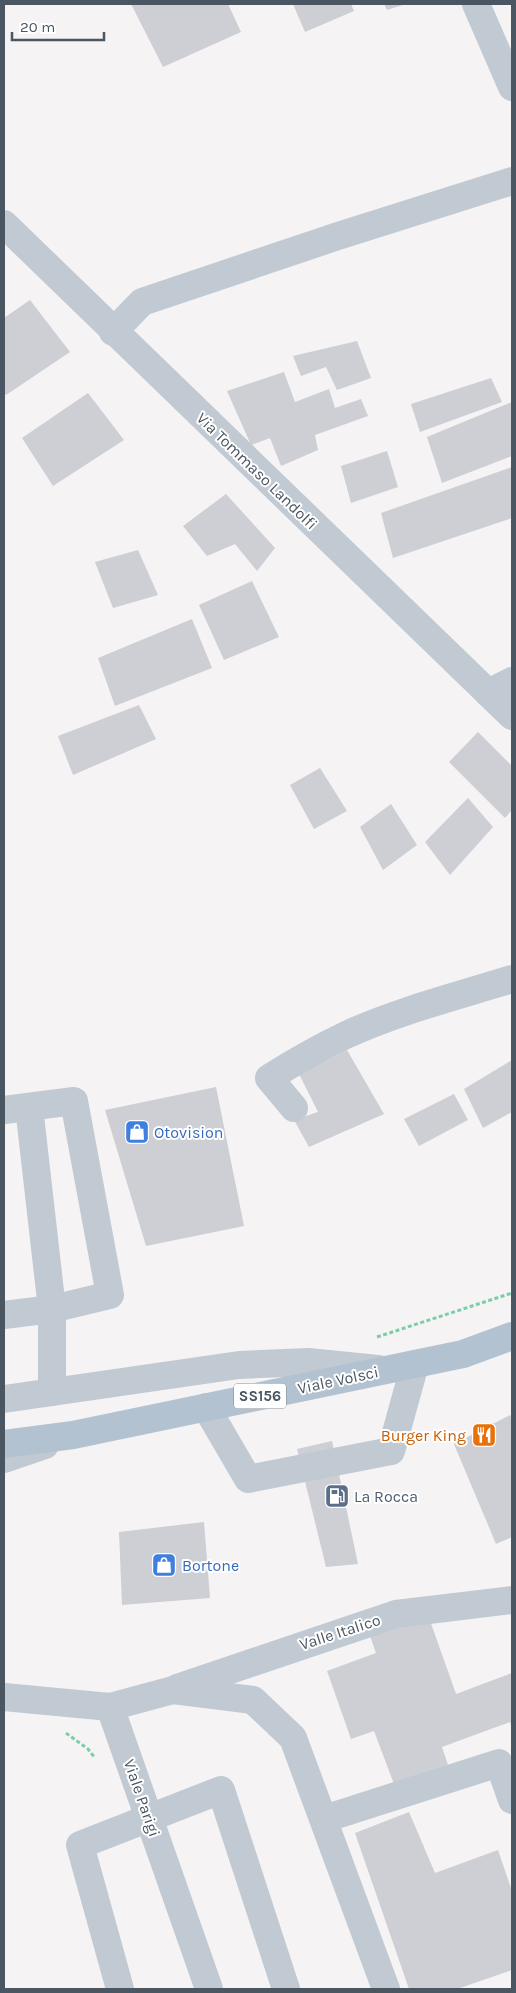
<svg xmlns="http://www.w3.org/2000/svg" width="516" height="1993" font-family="Karla,sans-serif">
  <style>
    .building { fill: #cdcfd5 }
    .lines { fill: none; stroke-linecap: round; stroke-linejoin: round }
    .path { stroke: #7ad0a6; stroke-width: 3; stroke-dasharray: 4 2.5; stroke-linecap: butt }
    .minor { stroke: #c1cad2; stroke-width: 28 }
    .major { stroke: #b3c2d1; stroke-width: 28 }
    .labels { text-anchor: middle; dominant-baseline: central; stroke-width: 4; stroke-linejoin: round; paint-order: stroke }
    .shield { fill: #fff; stroke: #808990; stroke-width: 1 }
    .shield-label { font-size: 15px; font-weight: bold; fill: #4a5661 }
    .street-label { font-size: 16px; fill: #4a5661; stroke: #fff }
    .shop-label { font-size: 16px; fill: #366cbe; stroke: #fff; text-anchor: start }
    .food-label { font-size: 16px; fill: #c56008; stroke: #fff; text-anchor: end }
    .service-label { font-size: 16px; fill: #4e5e75; stroke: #fff; text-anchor: start }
  </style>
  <rect width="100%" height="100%" fill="#f5f3f3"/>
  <g class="building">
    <path d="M 131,4 L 228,4 L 241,32 L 163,67 Z"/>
    <path d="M 293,4 L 351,4 L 354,11 L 305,32 Z"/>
    <path d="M 384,4 L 406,4 L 387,10 Z"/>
    <path d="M 30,300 L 70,352 L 6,395 L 4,392 L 4,318 Z"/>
    <path d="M 357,341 L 371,378 L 337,390 L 326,367 L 301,376 L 293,356 Z"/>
    <path d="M 284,372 L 295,402 L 329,389 L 335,408 L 361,399 L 368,416 L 315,435 L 318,450 L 281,466 L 270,438 L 251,445 L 227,391 Z"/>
    <path d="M 491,378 L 502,402 L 420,432 L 411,404 Z"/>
    <path d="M 88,393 L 124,440 L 53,486 L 22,438 Z"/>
    <path d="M 512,402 L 512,456 L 442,483 L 427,437 Z"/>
    <path d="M 387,451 L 398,487 L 351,503 L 341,466 Z"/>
    <path d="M 512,467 L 512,518 L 393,558 L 381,513 Z"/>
    <path d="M 226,494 L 275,548 L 257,571 L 235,544 L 207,556 L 183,526 Z"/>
    <path d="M 138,550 L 158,595 L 113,608 L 95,562 Z"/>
    <path d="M 252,581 L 279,637 L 224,660 L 199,605 Z"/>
    <path d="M 192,619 L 212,668 L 115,706 L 98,658 Z"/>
    <path d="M 139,705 L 156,739 L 73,775 L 58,736 Z"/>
    <path d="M 478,732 L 512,766 L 512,810 L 505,818 L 449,762 Z"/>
    <path d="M 320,768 L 347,811 L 314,829 L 290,785 Z"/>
    <path d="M 468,798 L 493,827 L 450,875 L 425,842 Z"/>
    <path d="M 391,804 L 417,845 L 383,870 L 360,827 Z"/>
    <path d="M 347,1050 L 384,1114 L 309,1147 L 294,1120 L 318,1112 L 299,1074 Z"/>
    <path d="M 512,1060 L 512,1112 L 483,1128 L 464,1089 Z"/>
    <path d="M 216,1087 L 244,1226 L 146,1246 L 105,1110 Z"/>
    <path d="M 454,1094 L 468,1120 L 419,1146 L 404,1119 Z"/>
    <path d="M 510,1415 L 512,1420 L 512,1537 L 496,1544 L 454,1444 Z"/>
    <path d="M 332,1441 L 358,1564 L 326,1567 L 297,1449 Z"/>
    <path d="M 204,1522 L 210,1598 L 122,1605 L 119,1532 Z"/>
    <path d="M 427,1612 L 456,1694 L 512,1673 L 512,1728 L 510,1722 L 442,1747 L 448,1765 L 394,1784 L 374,1731 L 351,1739 L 327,1671 L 376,1653 L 369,1633 Z"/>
    <path d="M 409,1812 L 435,1873 L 498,1850 L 512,1891 L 512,1970 L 457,1989 L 409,1989 L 355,1833 Z"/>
  </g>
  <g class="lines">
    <g class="path">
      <path d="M 377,1337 L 512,1293"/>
      <path d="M 66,1733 L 88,1749 L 95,1758"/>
    </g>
    <g class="minor">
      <path d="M 476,4 L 512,87"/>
      <path d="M 4,224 L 512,716"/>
      <path d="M 113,332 L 142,302 L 338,236 L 512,181"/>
      <path d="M 488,693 L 512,681"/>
      <path d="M 294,1108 L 269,1078 C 294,1062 319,1048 346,1035 C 398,1011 457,996 512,979"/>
      <path d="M 4,1110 L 74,1101 L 110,1295 L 52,1309 L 52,1392"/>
      <path d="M 4,1315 L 52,1309 L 29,1107"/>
      <path d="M 4,1399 L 239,1365 L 308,1362 L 378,1369"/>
      <path d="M 206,1407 L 248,1479 L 391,1451 L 415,1364"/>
      <path d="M 4,1459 L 45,1445"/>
      <path d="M 177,1688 L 396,1614 L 512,1600"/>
      <path d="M 4,1697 L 110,1707 L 209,1989"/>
      <path d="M 110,1707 L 173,1690 L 253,1700 L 293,1738 L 386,1989"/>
      <path d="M 324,1819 L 499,1763 L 512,1800"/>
      <path d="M 120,1989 L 80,1845 L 221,1790 L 286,1989"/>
    </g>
    <path class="major" d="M 4,1444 L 73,1435 L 463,1354 L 512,1336"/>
  </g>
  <defs>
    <symbol id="shop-square" viewBox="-11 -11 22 22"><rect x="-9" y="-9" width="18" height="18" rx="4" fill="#3f7fe0" stroke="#fff"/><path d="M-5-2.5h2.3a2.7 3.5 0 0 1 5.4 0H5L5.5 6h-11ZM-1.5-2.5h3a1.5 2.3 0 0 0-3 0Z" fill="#fff"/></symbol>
    <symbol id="restaurant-square" viewBox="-11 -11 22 22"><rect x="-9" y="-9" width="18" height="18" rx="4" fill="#e8710a" stroke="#fff"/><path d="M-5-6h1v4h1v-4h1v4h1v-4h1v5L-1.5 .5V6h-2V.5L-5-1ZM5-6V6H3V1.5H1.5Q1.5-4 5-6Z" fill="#fff"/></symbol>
    <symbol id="fuel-square" viewBox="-11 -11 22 22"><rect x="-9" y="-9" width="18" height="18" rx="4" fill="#5c6f8a" stroke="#fff"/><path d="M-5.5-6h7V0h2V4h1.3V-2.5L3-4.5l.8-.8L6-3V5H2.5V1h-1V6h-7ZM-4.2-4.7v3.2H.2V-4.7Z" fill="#fff"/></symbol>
  </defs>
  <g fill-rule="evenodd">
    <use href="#shop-square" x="123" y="1118" width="28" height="28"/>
    <use href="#restaurant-square" x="470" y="1421" width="28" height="28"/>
    <use href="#fuel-square" x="323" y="1482" width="28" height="28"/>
    <use href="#shop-square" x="150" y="1551" width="28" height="28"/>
  </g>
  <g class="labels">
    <rect class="shield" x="234" y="1383.5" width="52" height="25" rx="4"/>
    <g class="shield-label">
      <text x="260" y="1396">SS156</text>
    </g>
    <g class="street-label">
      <text transform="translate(257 471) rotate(44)">Via Tommaso Landolfi</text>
      <text transform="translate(338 1380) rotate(-12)">Viale Volsci</text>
      <text transform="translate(340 1632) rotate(-18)">Valle Italico</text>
      <text transform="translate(142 1798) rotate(71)">Viale Parigi</text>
    </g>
    <g class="shop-label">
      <text x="154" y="1132">Otovision</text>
      <text x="182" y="1565">Bortone</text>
    </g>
    <g class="food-label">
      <text x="466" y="1435">Burger King</text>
    </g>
    <g class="service-label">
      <text x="354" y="1496">La Rocca</text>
    </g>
  </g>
  <rect width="516" height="1993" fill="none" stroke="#4a5661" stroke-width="10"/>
  <path d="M12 32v8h92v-8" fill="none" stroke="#4a5661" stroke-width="2.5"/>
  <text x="20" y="32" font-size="15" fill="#4a5661" stroke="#ffffff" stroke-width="4" paint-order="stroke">20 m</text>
</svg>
